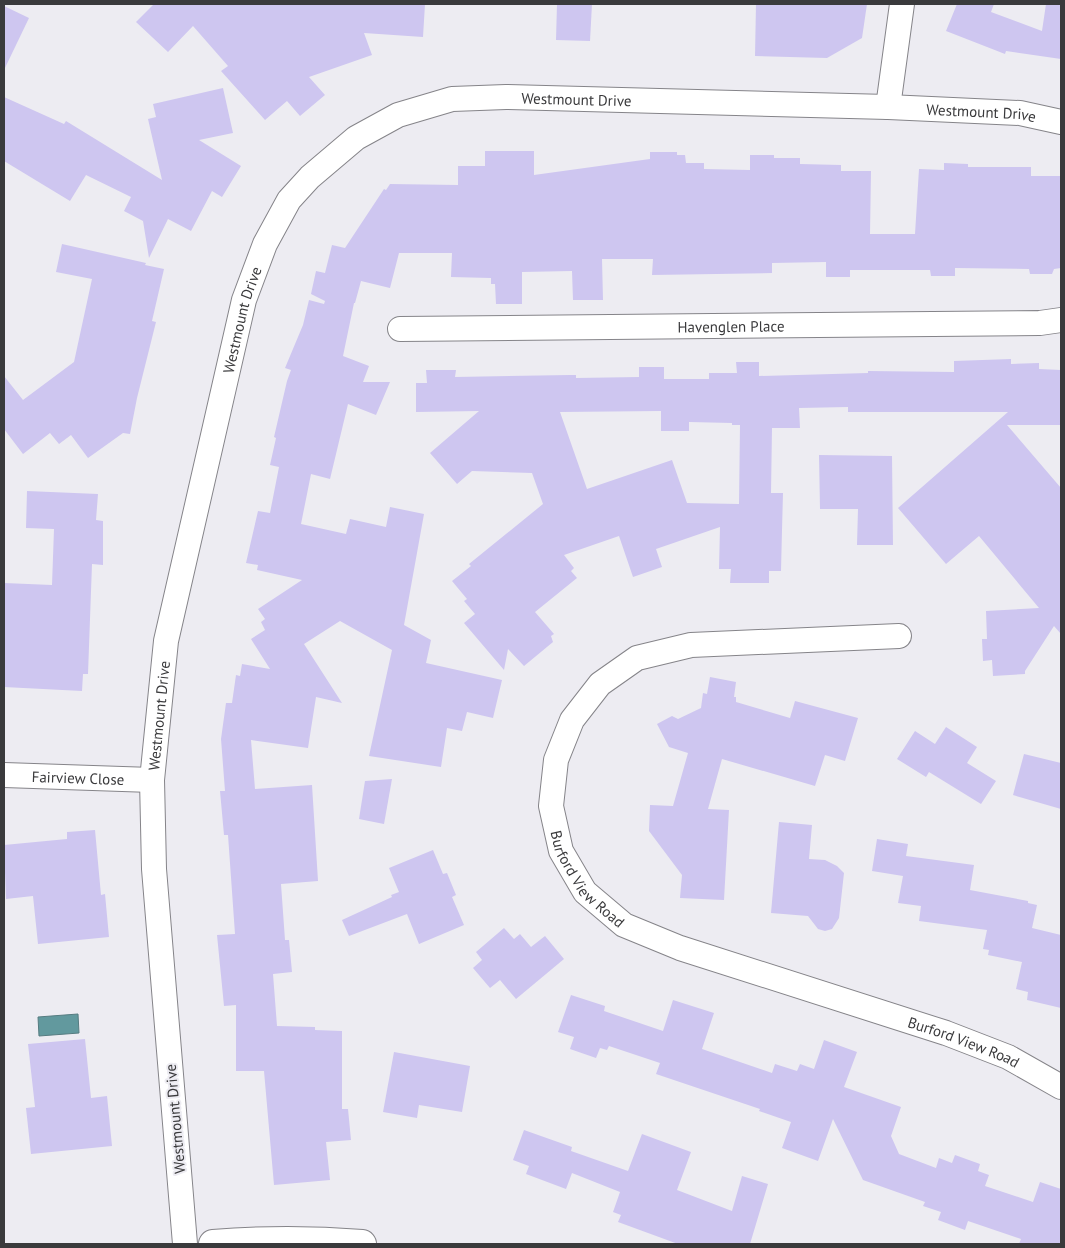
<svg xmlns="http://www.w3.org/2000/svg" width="1065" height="1248" font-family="'PT Sans',sans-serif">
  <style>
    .water { fill: #62999e; stroke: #567c81 }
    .building { fill: #cec6f0; fill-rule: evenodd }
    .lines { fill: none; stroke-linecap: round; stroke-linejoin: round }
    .street-casing { stroke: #858489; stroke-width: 26 }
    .secondary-casing { stroke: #858489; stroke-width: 30 }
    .street { stroke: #fff; stroke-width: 24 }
    .secondary { stroke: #fff; stroke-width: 28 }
    .labels { text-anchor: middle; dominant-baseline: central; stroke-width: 4; stroke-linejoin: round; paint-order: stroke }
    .street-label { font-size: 15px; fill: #3a3a3c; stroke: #edecf2 }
  </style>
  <rect width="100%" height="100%" fill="#edecf2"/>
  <path class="water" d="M 78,1014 L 79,1033 L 39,1036 L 38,1017 Z"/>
  <g class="building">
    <path d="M 154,4 L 425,4 L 423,37 L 364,33 L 372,55 L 309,77 L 325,95 L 300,116 L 287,101 L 265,120 L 221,71 L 228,66 L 193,26 L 168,52 L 136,22 Z"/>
    <path d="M 557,4 L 592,4 L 590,41 L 556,40 Z"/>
    <path d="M 756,4 L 867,4 L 862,38 L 827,58 L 755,56 Z"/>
    <path d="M 957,4 L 994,4 L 991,12 L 1042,31 L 1046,4 L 1061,4 L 1061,59 L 1006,51 L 1005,54 L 946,31 Z"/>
    <path d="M 4,6 L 29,18 L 4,70 Z"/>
    <path d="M 223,88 L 233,133 L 199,140 L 241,166 L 222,197 L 212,191 L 191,231 L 168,219 L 149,258 L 143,221 L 124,211 L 131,197 L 86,175 L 70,201 L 4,161 L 4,97 L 64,124 L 66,121 L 162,180 L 148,119 L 156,117 L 153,104 Z"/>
    <path d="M 485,151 L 534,151 L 534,175 L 650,159 L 650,152 L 677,152 L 677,155 L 685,155 L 686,163 L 704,163 L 704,169 L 750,170 L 750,155 L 774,155 L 774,158 L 800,158 L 800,164 L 841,165 L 841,171 L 871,171 L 870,234 L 915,234 L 919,169 L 944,170 L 944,163 L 968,164 L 968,167 L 1031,167 L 1031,176 L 1060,176 L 1061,268 L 1054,269 L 1052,274 L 1030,274 L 1029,269 L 955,268 L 955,276 L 931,276 L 930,270 L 850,270 L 850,277 L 826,277 L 826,262 L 772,263 L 772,273 L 652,275 L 653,259 L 602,259 L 603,300 L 573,300 L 572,271 L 522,272 L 522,304 L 496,304 L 495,284 L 491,284 L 491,278 L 451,277 L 452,253 L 399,253 L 390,288 L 361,281 L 355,303 L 354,303 L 343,356 L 369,366 L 363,382 L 390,382 L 376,415 L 348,404 L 330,479 L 311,474 L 301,524 L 346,534 L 350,519 L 386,527 L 390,507 L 424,514 L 404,625 L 431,640 L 426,663 L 502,680 L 493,718 L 467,712 L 462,731 L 447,728 L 441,767 L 369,756 L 392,650 L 340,621 L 304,644 L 342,703 L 316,697 L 308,748 L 251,740 L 255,789 L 312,785 L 318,881 L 281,884 L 285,940 L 289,940 L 292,972 L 273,974 L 277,1026 L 315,1027 L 315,1030 L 342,1031 L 342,1109 L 348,1109 L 351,1140 L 326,1142 L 330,1180 L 274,1185 L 264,1071 L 236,1071 L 236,1005 L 224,1006 L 217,935 L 235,934 L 228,835 L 224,835 L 220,791 L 225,791 L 221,739 L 226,703 L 232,703 L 236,675 L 240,676 L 242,664 L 270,669 L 251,639 L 265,630 L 261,622 L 265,619 L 258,609 L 302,580 L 257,570 L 258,565 L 246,563 L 258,511 L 270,513 L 279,467 L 270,465 L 276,438 L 274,437 L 287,381 L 291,370 L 285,368 L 303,325 L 309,300 L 324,304 L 325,301 L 311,294 L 316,271 L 325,273 L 332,245 L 345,248 L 384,189 L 386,190 L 390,184 L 458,185 L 458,166 L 485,166 Z"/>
    <path d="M 62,244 L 146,263 L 145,265 L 164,269 L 152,321 L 156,322 L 137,398 L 130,434 L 123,433 L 88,458 L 71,435 L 59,444 L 50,433 L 23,454 L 4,429 L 4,376 L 23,400 L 74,362 L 92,279 L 56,272 Z"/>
    <path d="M 1011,359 L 1011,364 L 1039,363 L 1039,369 L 1061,370 L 1061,425 L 1007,425 L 1061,488 L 1061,634 L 1054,626 L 1025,671 L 1025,674 L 993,676 L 992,660 L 983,661 L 982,639 L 987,639 L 986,611 L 1039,608 L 979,536 L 946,564 L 898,508 L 1008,412 L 848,412 L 848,407 L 799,408 L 800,428 L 772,428 L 771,493 L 783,493 L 782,530 L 781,571 L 769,571 L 769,583 L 730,583 L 731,569 L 719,569 L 720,527 L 656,549 L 662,567 L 633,577 L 619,536 L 564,555 L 574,568 L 571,571 L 577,578 L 535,612 L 554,634 L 551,636 L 553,642 L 524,666 L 508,649 L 504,670 L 464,623 L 475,614 L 464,601 L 467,599 L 452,581 L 471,566 L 469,564 L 543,504 L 532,473 L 472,471 L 457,484 L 430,453 L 479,411 L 416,412 L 416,383 L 427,383 L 426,370 L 456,370 L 455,377 L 570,375 L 576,375 L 576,378 L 639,377 L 639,367 L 664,367 L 664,379 L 709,379 L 709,373 L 737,373 L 736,362 L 759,362 L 759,376 L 868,373 L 868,371 L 954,372 L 954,361 ZM 661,411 L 661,431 L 689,431 L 689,422 L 732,423 L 732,425 L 740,425 L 739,504 L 687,503 L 672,460 L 587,489 L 560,412 Z"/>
    <path d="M 819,455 L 892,456 L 893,545 L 857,545 L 858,509 L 820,509 Z"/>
    <path d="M 27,491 L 98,494 L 96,520 L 103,521 L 103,565 L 92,564 L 88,674 L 83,674 L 82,691 L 4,687 L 4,583 L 52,585 L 54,529 L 26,528 Z"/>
    <path d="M 710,677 L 736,682 L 734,697 L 736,697 L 736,702 L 790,718 L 795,701 L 858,718 L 845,761 L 825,755 L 815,786 L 722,759 L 708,809 L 729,810 L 724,900 L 680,898 L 682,875 L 649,831 L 650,805 L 673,806 L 688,753 L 669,747 L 657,724 L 672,716 L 678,719 L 701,708 L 703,693 L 707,694 Z"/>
    <path d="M 946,727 L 977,747 L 967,763 L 996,781 L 981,804 L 929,772 L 926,777 L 897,759 L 915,731 L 935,744 Z"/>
    <path d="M 1024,754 L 1061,763 L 1061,809 L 1013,795 Z"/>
    <path d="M 392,779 L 384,824 L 359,819 L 365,781 Z"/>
    <path d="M 779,822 L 812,825 L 809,859 L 825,860 L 837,866 L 844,873 L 839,918 L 832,929 L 825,931 L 818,929 L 808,916 L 771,913 Z"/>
    <path d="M 95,830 L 101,895 L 105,894 L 109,937 L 38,944 L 33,896 L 6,899 L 4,845 L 67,839 L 67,832 Z"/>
    <path d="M 877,839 L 908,844 L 906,856 L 974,865 L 970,890 L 1028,901 L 1028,903 L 1037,905 L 1032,928 L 1061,935 L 1061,1008 L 1027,1000 L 1028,992 L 1016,989 L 1022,962 L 988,955 L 989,950 L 983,949 L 987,930 L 919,921 L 921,906 L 898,903 L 903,876 L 872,871 Z"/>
    <path d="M 433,850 L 443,874 L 447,873 L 456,895 L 452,897 L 464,925 L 419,944 L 407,914 L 349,936 L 342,920 L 392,897 L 391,895 L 399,892 L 389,868 Z"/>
    <path d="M 504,928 L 514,939 L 520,934 L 531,947 L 545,936 L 564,959 L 516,999 L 500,980 L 490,988 L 473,968 L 482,960 L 476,952 Z"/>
    <path d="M 571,995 L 605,1006 L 604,1011 L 663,1031 L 673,1000 L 714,1013 L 702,1049 L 772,1073 L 775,1064 L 797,1071 L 800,1064 L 814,1069 L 824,1040 L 857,1052 L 844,1087 L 901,1107 L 891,1136 L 899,1154 L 936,1168 L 939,1158 L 952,1163 L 955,1155 L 980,1164 L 978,1171 L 989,1175 L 985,1186 L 1033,1202 L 1040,1182 L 1061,1189 L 1061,1244 L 1019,1244 L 1021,1239 L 968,1221 L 965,1230 L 938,1220 L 941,1212 L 923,1206 L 925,1202 L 863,1180 L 833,1119 L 818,1161 L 782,1148 L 791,1122 L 759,1111 L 760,1109 L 656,1074 L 660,1063 L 609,1046 L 607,1050 L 600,1048 L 596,1058 L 570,1049 L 574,1037 L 558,1032 Z"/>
    <path d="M 85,1039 L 91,1098 L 107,1096 L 112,1146 L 31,1154 L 26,1108 L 35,1107 L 28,1044 Z"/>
    <path d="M 394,1052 L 470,1066 L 462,1112 L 419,1105 L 417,1118 L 383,1112 Z"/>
    <path d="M 524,1130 L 572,1147 L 571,1151 L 628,1171 L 642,1134 L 691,1152 L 677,1190 L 732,1211 L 742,1176 L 768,1184 L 750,1244 L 678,1244 L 618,1222 L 621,1215 L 613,1212 L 620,1192 L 572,1173 L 566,1189 L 526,1174 L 529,1166 L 513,1160 Z"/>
  </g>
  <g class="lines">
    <defs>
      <g id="street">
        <path d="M 888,107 L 902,4"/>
        <path id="s1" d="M 400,329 L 1040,323 L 1061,320"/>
        <path id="s2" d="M 899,636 L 691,645 L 637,658 L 600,684 L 572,720 L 556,760 L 551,806 L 561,851 L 585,892 L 624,925 L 680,948 L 946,1033 L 1008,1057 L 1061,1087"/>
        <path id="s3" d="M 4,775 L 152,780"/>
        <path id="s4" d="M 185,1244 L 154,869 L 152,780 L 166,641 L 244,300 L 265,244 L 289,200 L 310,177 L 356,138 L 398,115 L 452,99 L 506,97 L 888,107 L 1020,113 L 1061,122"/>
      </g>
      <path id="secondary" d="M 213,1244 C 263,1240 312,1240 362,1244"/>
    </defs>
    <use href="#street" class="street-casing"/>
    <use href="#secondary" class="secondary-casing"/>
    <use href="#street" class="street"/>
    <use href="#secondary" class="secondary"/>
  </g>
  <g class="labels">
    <g class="street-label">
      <text stroke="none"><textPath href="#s4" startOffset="1385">Westmount Drive</textPath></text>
      <text stroke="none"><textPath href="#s4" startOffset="1790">Westmount Drive</textPath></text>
      <text stroke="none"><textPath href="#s4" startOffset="935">Westmount Drive</textPath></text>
      <text stroke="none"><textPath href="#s1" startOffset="331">Havenglen Place</textPath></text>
      <text stroke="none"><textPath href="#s4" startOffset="530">Westmount Drive</textPath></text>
      <text stroke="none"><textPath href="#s3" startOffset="74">Fairview Close</textPath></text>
      <text stroke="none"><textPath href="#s2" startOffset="528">Burford View Road</textPath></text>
      <text stroke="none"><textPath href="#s2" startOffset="948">Burford View Road</textPath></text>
      <text transform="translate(175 1119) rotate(-95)">Westmount Drive</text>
    </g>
  </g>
  <rect width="1065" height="1248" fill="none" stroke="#3a3a3c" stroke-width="10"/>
</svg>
